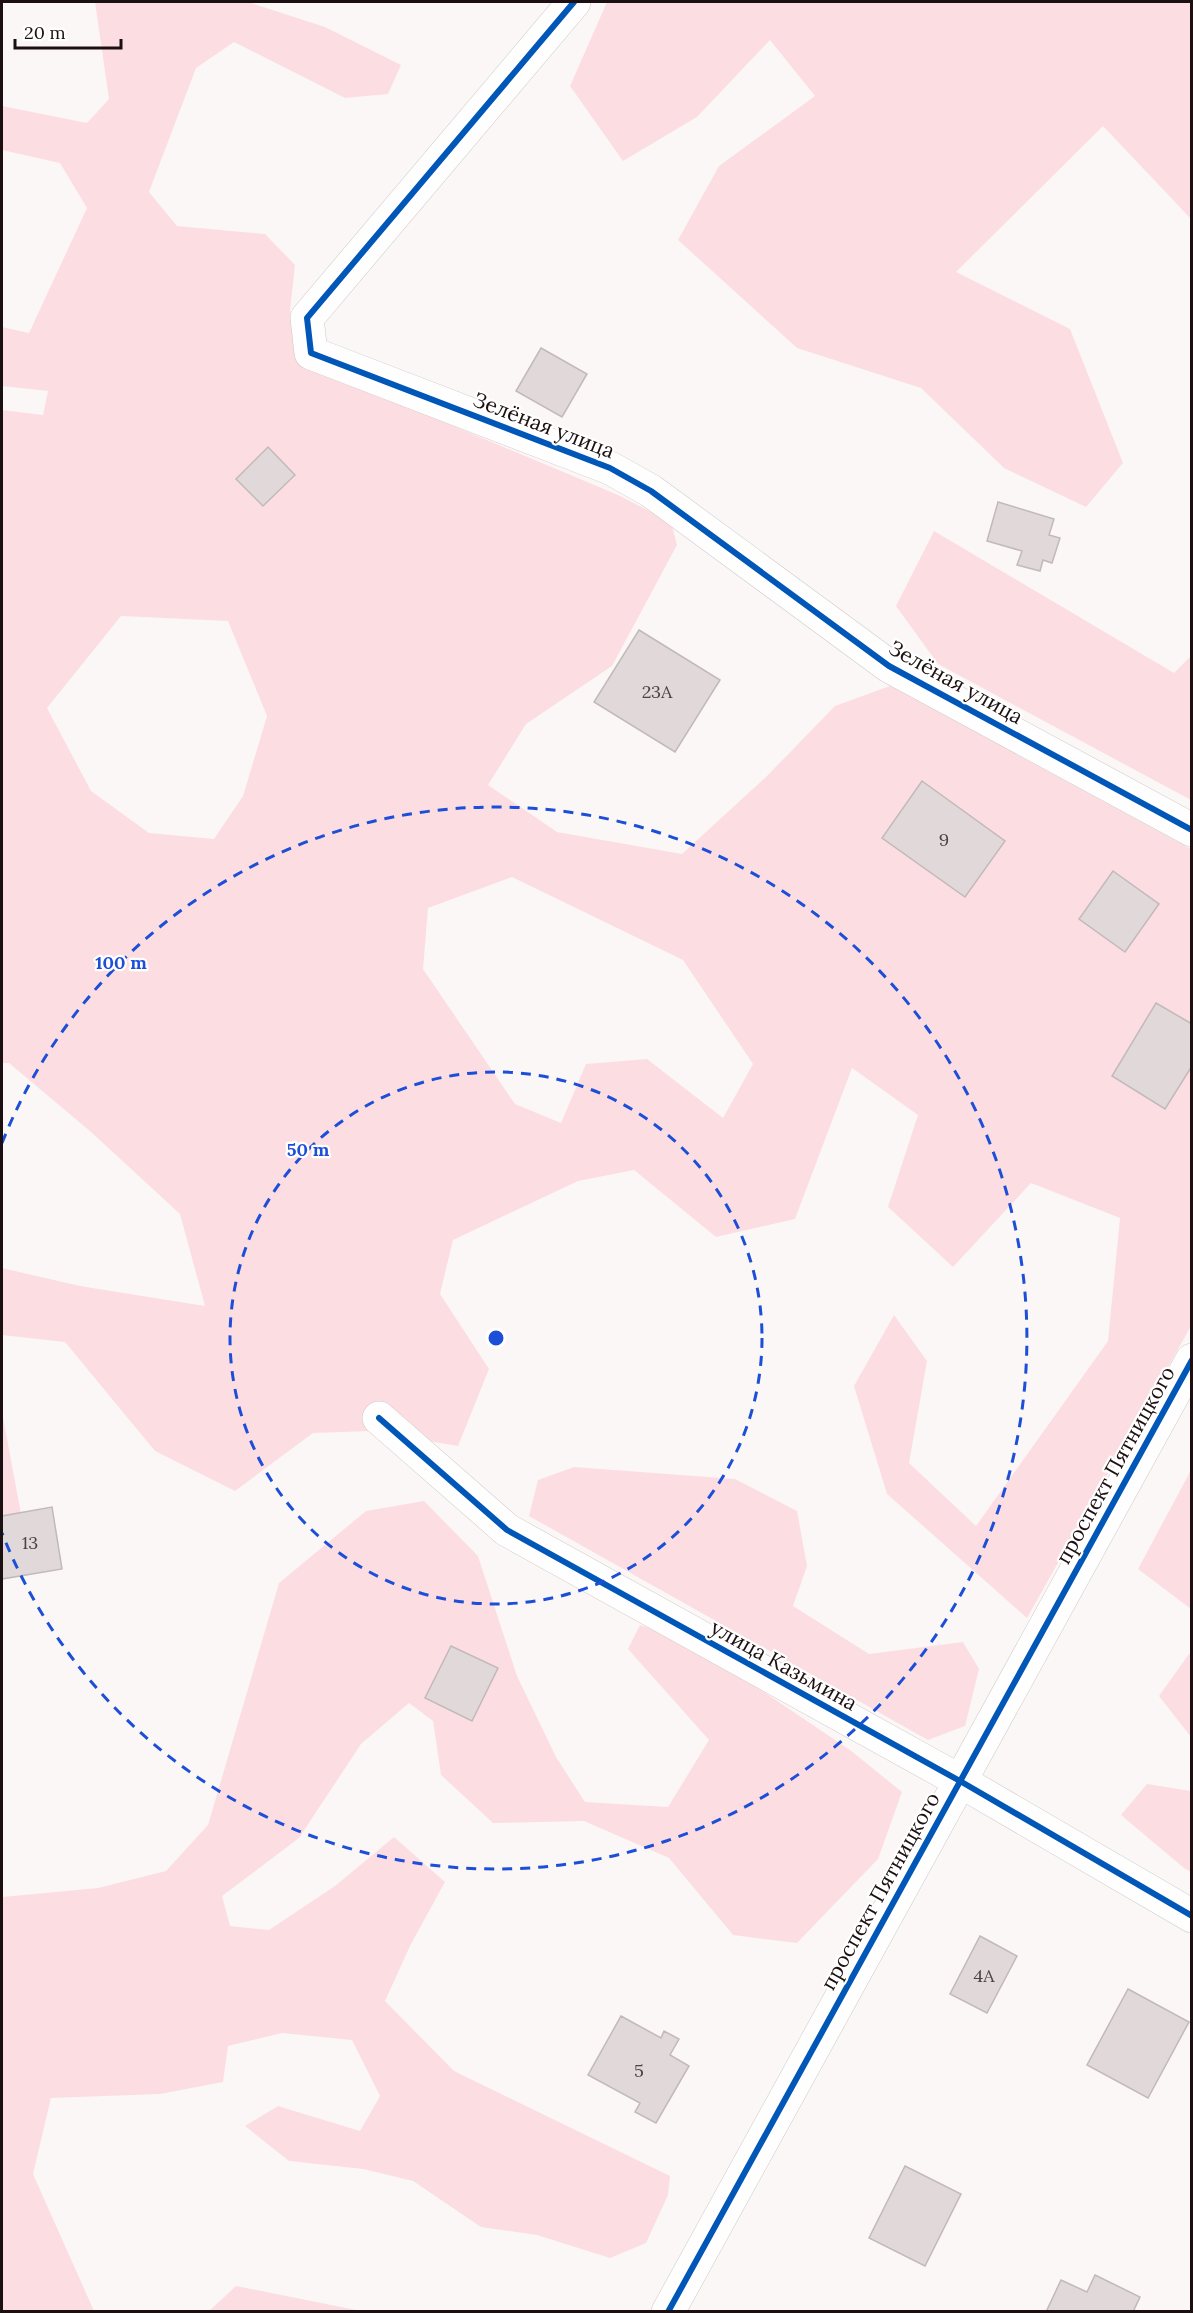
<svg xmlns="http://www.w3.org/2000/svg" width="1193" height="2313" font-family="Lora,serif">
  <style>
    .green { fill: #fcdee2; fill-rule: evenodd }
    .building { fill: #e1d8d9; stroke: #c2b9ba; stroke-width: 1.5 }
    .lines { fill: none; stroke-linecap: round; stroke-linejoin: round }
    .street-casing { stroke: #d1c9c9; stroke-width: 34 }
    .street { stroke: #fefefe; stroke-width: 33 }
    .cycleway-casing { stroke: #fff; stroke-width: 10 }
    .cycleway { stroke: #0057b8; stroke-width: 6 }
    .ring { fill: none; stroke: #1d4ed8; stroke-width: 3; stroke-dasharray: 10 8 }
    .labels { text-anchor: middle; dominant-baseline: central; stroke-width: 4.5; stroke-linejoin: round; paint-order: stroke }
    .number-label { font-size: 18px; fill: #4d4143 }
    .street-label { font-size: 21px; fill: #1c0f11; stroke: #fff }
    .centre { fill: #1d4ed8; stroke: #fff; stroke-width: 3 }
    .ring-label { font-size: 18px; text-anchor: middle; font-weight: bold; fill: #1d4ed8; stroke: #fff; stroke-width: 4.5; stroke-linejoin: round; paint-order: stroke }
  </style>
  <rect width="100%" height="100%" fill="#fbf7f7"/>
  <g class="green">
    <path d="M 95,2 L 248,2 L 325,27 L 401,65 L 388,94 L 345,98 L 234,42 L 196,68 L 149,192 L 177,226 L 265,234 L 295,265 L 290,311 L 299,361 L 618,495 L 671,522 L 677,545 L 612,666 L 526,724 L 488,785 L 557,832 L 682,854 L 766,777 L 835,706 L 890,686 L 1191,849 L 1191,1326 L 1027,1618 L 887,1494 L 854,1386 L 894,1315 L 927,1361 L 909,1463 L 976,1526 L 1108,1341 L 1120,1218 L 1031,1183 L 953,1267 L 888,1207 L 918,1115 L 852,1068 L 795,1219 L 716,1237 L 634,1170 L 578,1181 L 453,1240 L 440,1294 L 489,1369 L 458,1446 L 371,1431 L 313,1433 L 235,1491 L 155,1451 L 65,1342 L 2,1335 L 2,1268 L 80,1286 L 205,1306 L 180,1214 L 91,1132 L 9,1063 L 2,1063 L 2,410 L 43,415 L 48,391 L 2,386 L 2,327 L 29,333 L 87,208 L 60,163 L 2,150 L 2,106 L 87,123 L 109,99 ZM 121,616 L 228,621 L 267,716 L 243,796 L 214,839 L 149,833 L 91,791 L 47,708 ZM 512,877 L 683,960 L 753,1064 L 723,1118 L 647,1059 L 586,1064 L 561,1123 L 515,1104 L 423,969 L 428,908 Z"/>
    <path d="M 607,2 L 1191,2 L 1191,219 L 1103,126 L 956,272 L 1070,329 L 1123,463 L 1086,507 L 1004,468 L 921,388 L 797,348 L 678,240 L 719,166 L 815,96 L 770,40 L 697,117 L 623,161 L 570,86 Z"/>
    <path d="M 934,531 L 1174,673 L 1191,656 L 1191,800 L 938,664 L 896,606 Z"/>
    <path d="M 2,1412 L 25,1535 L 2,1531 Z"/>
    <path d="M 574,1467 L 735,1479 L 797,1511 L 807,1566 L 793,1606 L 869,1654 L 963,1642 L 979,1669 L 965,1726 L 928,1740 L 529,1516 L 538,1480 Z"/>
    <path d="M 1191,1470 L 1191,1609 L 1138,1569 Z"/>
    <path d="M 424,1501 L 478,1556 L 517,1676 L 556,1757 L 585,1802 L 668,1807 L 709,1740 L 628,1649 L 640,1625 L 684,1638 L 850,1750 L 902,1792 L 878,1859 L 797,1943 L 733,1935 L 669,1858 L 584,1821 L 493,1823 L 441,1775 L 433,1721 L 409,1703 L 361,1744 L 299,1838 L 222,1896 L 230,1926 L 269,1930 L 335,1886 L 394,1837 L 445,1882 L 411,1944 L 385,2001 L 454,2071 L 670,2176 L 668,2195 L 646,2243 L 610,2258 L 537,2235 L 481,2227 L 413,2181 L 363,2169 L 289,2161 L 245,2126 L 278,2106 L 360,2131 L 380,2096 L 352,2040 L 282,2033 L 228,2046 L 223,2082 L 160,2094 L 51,2098 L 33,2174 L 94,2311 L 2,2312 L 2,1897 L 98,1888 L 166,1871 L 208,1825 L 279,1583 L 366,1511 Z"/>
    <path d="M 1189,1654 L 1192,1655 L 1191,1737 L 1159,1696 Z"/>
    <path d="M 1147,1784 L 1191,1791 L 1191,1872 L 1184,1868 L 1121,1815 Z"/>
    <path d="M 236,2286 L 361,2311 L 209,2311 Z"/>
  </g>
  <g class="building">
    <path d="M 541,348 L 587,374 L 562,417 L 516,391 Z"/>
    <path d="M 268,447 L 295,475 L 263,506 L 236,479 Z"/>
    <path d="M 998,502 L 1054,519 L 1049,535 L 1060,538 L 1052,563 L 1043,560 L 1040,571 L 1017,565 L 1022,551 L 987,541 Z"/>
    <path d="M 639,630 L 720,680 L 675,752 L 594,702 Z"/>
    <path d="M 922,781 L 1005,841 L 965,897 L 882,838 Z"/>
    <path d="M 1113,871 L 1159,904 L 1125,952 L 1079,919 Z"/>
    <path d="M 1156,1003 L 1192,1024 L 1192,1066 L 1165,1109 L 1112,1076 Z"/>
    <path d="M 52,1507 L 62,1569 L 2,1579 L 2,1516 Z"/>
    <path d="M 451,1646 L 498,1668 L 472,1721 L 425,1698 Z"/>
    <path d="M 980,1936 L 1017,1956 L 987,2013 L 950,1994 Z"/>
    <path d="M 1128,1989 L 1189,2022 L 1148,2098 L 1087,2065 Z"/>
    <path d="M 621,2016 L 661,2038 L 664,2031 L 679,2039 L 670,2055 L 689,2066 L 656,2123 L 635,2112 L 640,2103 L 588,2075 Z"/>
    <path d="M 905,2166 L 961,2194 L 925,2266 L 869,2238 Z"/>
    <path d="M 1095,2275 L 1140,2297 L 1133,2312 L 1046,2312 L 1061,2280 L 1087,2292 Z"/>
  </g>
  <g class="lines">
    <defs>
      <g id="street">
        <path d="M 574,2 L 307,318 L 311,353 L 610,468 L 651,491 L 889,666 L 1192,830"/>
        <path d="M 379,1418 L 507,1530 L 960,1781 L 1192,1916"/>
        <path d="M 668,2312 L 1192,1360"/>
      </g>
    </defs>
    <use href="#street" class="street-casing"/>
    <use href="#street" class="street"/>
    <defs>
      <g id="cycleway">
        <path d="M 574,2 L 307,318 L 311,353 L 610,468 L 651,491 L 889,666 L 1192,830"/>
        <path d="M 379,1418 L 507,1530 L 960,1781 L 1192,1916"/>
        <path d="M 668,2312 L 1192,1360"/>
      </g>
    </defs>
    <use href="#cycleway" class="cycleway-casing"/>
    <use href="#cycleway" class="cycleway"/>
  </g>
  <g class="ring">
    <circle cx="496" cy="1338" r="266"/>
    <path d="M2 1143A531 531 0 1 1 2 1533"/>
  </g>
  <g class="labels">
    <g class="number-label">
      <text x="657" y="691">23А</text>
      <text x="944" y="839">9</text>
      <text x="30" y="1542">13</text>
      <text x="984" y="1975">4А</text>
      <text x="639" y="2070">5</text>
    </g>
    <g class="street-label">
      <text transform="translate(544 425) rotate(21)">Зелёная улица</text>
      <text transform="translate(956 682) rotate(29)">Зелёная улица</text>
      <text transform="translate(1115 1465) rotate(-61)">проспект Пятницкого</text>
      <text transform="translate(784 1665) rotate(29)">улица Казьмина</text>
      <text transform="translate(880 1891) rotate(-61)">проспект Пятницкого</text>
    </g>
  </g>
  <circle cx="496" cy="1338" r="9" class="centre"/>
  <g class="ring-label">
    <text x="121" y="969">100 m</text>
    <text x="308" y="1156">50 m</text>
  </g>
  <rect width="1193" height="2313" fill="none" stroke="#1c0f11" stroke-width="6"/>
  <path d="M15 39v9h106v-9" fill="none" stroke="#1c0f11" stroke-width="3"/>
  <text x="24" y="39" font-size="18" fill="#1c0f11" stroke="#ffffff" stroke-width="4.5" paint-order="stroke">20 m</text>
</svg>
